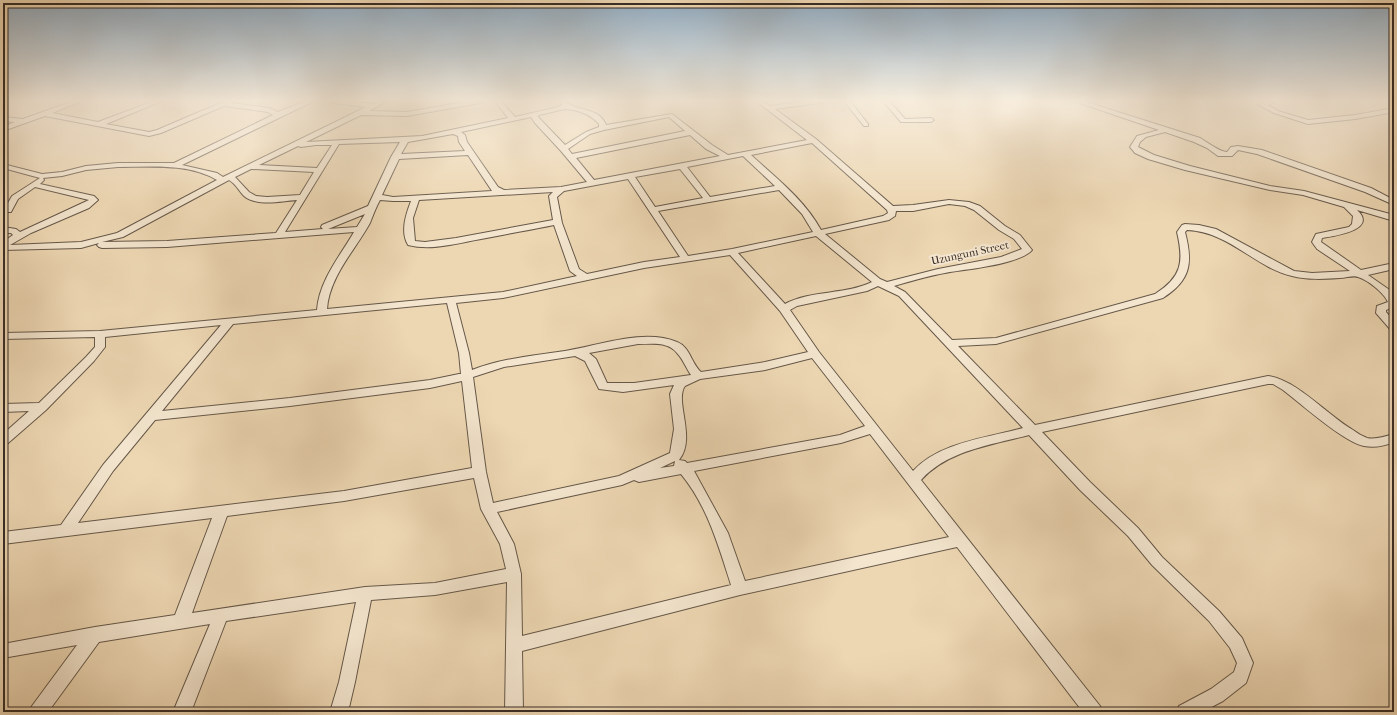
<svg xmlns="http://www.w3.org/2000/svg" width="1397" height="715" font-family="'IM FELL French Canon',serif">
  <style>
    .lines { fill: none; stroke-linecap: round; stroke-linejoin: round }
    .minor-casing { stroke: #665849; stroke-width: 2 }
    .minor { fill: #f3e5ce; fill-rule: evenodd }
    .labels { text-anchor: middle; dominant-baseline: central; stroke-width: 4; stroke-linejoin: round; paint-order: stroke }
    .street-label { font-size: 11px; fill: #392d26; stroke: #f3e5ce }
  </style>
  <rect width="100%" height="100%" fill="#edd7b3"/>
  <filter id="stains"><feTurbulence type="fractalNoise" baseFrequency=".005" numOctaves="4"/><feColorMatrix values="0 0 0 0 .2 0 0 0 0 .09 0 0 0 0 .02 0 0 0 .5 -.17"/></filter>
  <radialGradient id="worn" r=".72"><stop offset=".6" stop-color="#630" stop-opacity="0"/><stop offset="1" stop-color="#630" stop-opacity=".3"/></radialGradient>
  <g class="lines">
    <defs>
      <g id="minor">
        <path d="M 73,101 L 82,101 L 52,113 L 98,122 L 154,101 L 162,101 L 106,124 L 149,132 L 157,130 L 225,101 L 233,101 L 231,103 L 269,108 L 278,112 L 306,101 L 314,101 L 182,165 L 217,173 L 223,177 L 366,107 L 333,103 L 330,101 L 347,101 L 373,104 L 379,101 L 387,101 L 369,111 L 407,112 L 470,101 L 483,101 L 480,103 L 407,116 L 361,115 L 306,142 L 422,136 L 508,118 L 495,101 L 501,101 L 515,117 L 558,107 L 562,105 L 559,101 L 565,101 C 575,112 599,106 606,125 L 672,114 L 712,145 L 728,155 L 807,140 L 756,101 L 763,101 L 770,106 L 807,101 L 823,101 L 820,103 L 775,109 L 816,139 L 893,206 L 913,205 L 949,200 L 969,202 L 980,206 L 1005,226 L 1020,235 L 1032,250 C 1019,265 966,269 945,273 C 928,276 911,281 894,286 L 905,292 L 952,340 L 996,338 L 1155,294 C 1182,277 1184,262 1177,232 L 1182,225 L 1185,224 L 1199,225 L 1216,229 L 1294,271 L 1312,273 L 1350,271 L 1317,249 L 1312,242 L 1316,234 L 1349,227 L 1352,224 L 1353,216 L 1344,207 L 1303,195 L 1270,190 L 1185,170 L 1148,159 L 1135,153 L 1130,147 L 1137,136 L 1159,130 L 1074,101 L 1083,101 L 1200,138 C 1207,142 1220,152 1227,152 L 1231,147 L 1238,146 L 1262,150 L 1371,188 L 1394,200 L 1394,205 L 1365,192 L 1257,154 L 1238,150 L 1232,156 L 1218,156 L 1207,148 L 1194,142 L 1165,132 L 1146,137 L 1140,142 L 1138,147 L 1154,155 L 1190,166 L 1270,186 L 1304,191 L 1394,215 L 1394,221 L 1357,210 C 1379,230 1333,236 1322,238 L 1321,242 L 1361,270 L 1394,263 L 1394,269 L 1368,275 L 1394,293 L 1394,307 L 1386,310 L 1386,312 L 1394,321 L 1394,330 L 1390,329 L 1376,313 L 1377,306 L 1388,302 C 1384,293 1368,280 1358,277 C 1354,275 1346,278 1340,278 C 1324,279 1308,280 1292,276 C 1254,267 1230,232 1187,230 L 1185,232 C 1193,263 1191,280 1163,298 L 996,344 L 958,346 L 1035,425 L 1268,376 C 1297,380 1327,415 1353,430 C 1357,433 1362,436 1367,438 C 1376,440 1385,436 1394,434 L 1394,442 C 1384,446 1375,448 1364,446 C 1345,443 1300,403 1283,390 L 1273,384 L 1268,384 L 1042,432 L 1090,482 L 1138,528 L 1162,557 L 1219,611 L 1242,638 L 1253,663 L 1246,683 L 1223,701 L 1202,712 L 1176,712 L 1179,706 L 1211,689 L 1234,672 L 1237,663 L 1230,648 L 1209,621 L 1152,565 L 1128,536 L 1080,490 L 1029,435 C 992,445 948,450 921,480 L 1100,706 L 1103,712 L 1083,712 L 957,547 L 740,595 L 522,651 L 523,712 L 505,712 L 507,582 L 435,595 L 371,600 L 355,682 L 348,712 L 330,712 L 339,682 L 356,602 L 226,621 L 191,712 L 173,712 L 210,624 L 99,642 L 48,712 L 29,712 L 32,706 L 77,645 L 3,658 L 3,644 L 95,627 L 175,615 L 212,518 L 3,544 L 3,532 L 61,525 L 103,465 L 221,325 L 105,337 L 105,347 L 94,361 L 46,410 L 7,444 L 3,445 L 3,434 L 29,411 L 3,412 L 3,404 L 39,403 L 86,357 L 95,347 L 95,337 L 3,339 L 3,333 L 100,331 L 317,310 C 319,281 340,256 354,232 L 167,247 L 102,248 L 99,247 L 97,245 L 99,243 L 81,248 L 3,250 L 3,242 L 13,235 L 11,233 L 3,233 L 3,227 L 16,229 L 20,232 L 89,200 L 35,187 L 18,199 L 11,212 L 5,212 L 4,210 L 12,196 L 40,178 L 3,168 L 3,164 L 42,174 L 62,172 L 86,166 L 118,163 L 174,163 L 273,115 L 268,112 L 224,106 L 161,133 L 149,136 L 45,116 L 3,131 L 3,127 L 15,122 L 3,121 L 3,117 L 23,119 ZM 565,109 C 579,110 590,114 599,124 L 599,127 L 586,132 L 565,145 L 538,117 L 539,115 ZM 531,117 L 535,123 L 561,151 L 587,182 L 561,187 L 504,190 L 498,187 L 467,142 L 465,135 L 461,132 ZM 669,117 L 685,131 L 572,154 L 568,149 L 590,134 L 604,130 ZM 453,134 L 458,136 L 459,142 L 465,151 L 401,154 L 408,142 ZM 690,135 L 706,149 L 720,156 L 594,180 L 576,158 ZM 400,142 L 391,157 L 368,206 L 322,225 L 321,227 L 323,229 L 285,232 L 339,144 ZM 812,143 L 887,210 L 888,213 L 883,216 L 821,230 C 804,199 776,178 751,155 ZM 316,145 L 332,145 L 317,168 L 259,165 L 298,146 L 301,147 ZM 468,155 L 492,191 L 393,197 L 382,195 L 399,159 ZM 743,156 L 775,186 L 710,197 L 687,167 ZM 118,167 C 151,167 188,163 217,180 L 117,233 L 81,242 L 10,245 L 31,233 L 89,208 L 98,200 L 94,196 L 40,184 L 44,180 L 43,178 L 62,176 L 86,170 ZM 251,169 L 252,169 L 314,172 L 300,195 L 267,197 L 256,196 L 249,192 L 235,177 ZM 680,169 L 703,198 L 655,207 L 635,177 ZM 628,179 L 680,257 L 644,262 L 587,274 L 579,269 L 562,223 L 557,197 L 564,191 ZM 229,180 C 236,184 239,191 244,196 C 257,207 282,201 297,200 L 276,233 L 167,241 L 102,242 L 123,237 ZM 779,190 L 802,214 L 813,232 L 732,249 L 688,256 L 658,211 ZM 553,192 L 549,196 L 553,220 L 456,238 L 425,242 L 415,241 L 413,218 L 419,200 ZM 380,200 L 393,201 L 411,201 C 406,214 400,232 408,245 C 432,251 458,243 481,239 C 505,234 530,230 554,225 L 570,271 L 577,276 L 503,292 L 327,309 C 329,277 355,250 370,223 C 373,215 376,207 380,200 ZM 949,204 L 965,206 L 974,210 L 999,230 L 1014,239 L 1022,249 L 1001,257 L 938,269 L 887,282 L 880,279 L 825,234 L 889,220 L 895,216 L 896,211 L 913,211 ZM 365,214 L 357,227 L 328,229 ZM 816,236 L 872,282 C 845,295 811,290 785,304 L 738,253 ZM 730,255 L 780,311 L 808,352 L 765,362 L 701,372 C 691,363 690,347 677,342 C 644,328 598,346 565,351 C 533,356 502,358 472,370 L 469,353 L 456,303 L 503,298 L 644,268 ZM 878,286 L 899,296 L 1023,428 C 987,438 940,442 913,471 L 819,352 L 790,310 L 797,306 L 867,291 ZM 447,303 L 459,353 L 461,374 L 459,374 L 430,380 L 290,398 L 162,411 L 233,324 ZM 638,344 C 651,344 668,341 677,353 C 683,359 686,368 691,375 L 634,383 L 607,383 L 596,359 L 589,353 ZM 575,356 L 585,361 L 599,389 L 623,392 L 674,385 L 670,394 L 674,429 L 670,453 L 619,476 L 493,503 L 486,472 L 473,377 L 504,367 ZM 812,358 L 865,426 L 840,435 L 687,463 L 685,461 L 679,460 C 697,438 674,401 685,386 L 700,379 L 765,370 ZM 462,381 L 472,468 L 344,491 L 78,523 L 113,471 L 155,420 L 290,406 L 430,388 ZM 870,434 L 949,537 L 745,581 L 728,533 L 694,471 L 841,443 ZM 675,461 L 674,466 L 660,468 ZM 681,474 C 707,505 719,547 731,585 L 522,636 L 521,574 L 514,544 L 497,512 L 622,485 L 634,480 L 639,482 ZM 474,478 L 481,509 L 500,544 L 506,569 L 435,583 L 365,587 L 192,613 L 227,516 L 344,501 Z"/>
        <path d="M 844,101 L 850,101 L 868,124 L 868,126 L 864,126 Z"/>
        <path d="M 883,101 L 889,101 L 905,119 L 931,118 L 934,120 L 931,122 L 901,122 Z"/>
        <path d="M 1267,101 L 1276,101 L 1268,105 L 1278,111 L 1308,120 L 1355,115 L 1394,108 L 1394,112 L 1355,119 L 1308,124 L 1274,113 L 1259,105 Z"/>
      </g>
    </defs>
    <use href="#minor" class="minor-casing"/>
    <use href="#minor" class="minor"/>
  </g>
  <linearGradient id="sky" x2="0" y2="1"><stop stop-color="#91abc0"/><stop offset="0.5" stop-color="#f7eddd"/><stop offset="1" stop-color="#f7eddd" stop-opacity="0"/></linearGradient>
  <rect width="1397" height="201" fill="url(#sky)"/>
  <g class="labels">
    <g class="street-label">
      <text transform="translate(970 253) rotate(-12)">Uzunguni Street</text>
    </g>
  </g>
  <rect width="1397" height="715" fill="none" stroke="#edd7b3" stroke-width="16"/>
  <rect x="4" y="4" width="1389" height="707" fill="none" stroke="#392d26" stroke-width="2"/>
  <rect x="8" y="8" width="1381" height="699" fill="none" stroke="#392d26"/>
  <rect width="100%" height="100%" filter="url(#stains)"/>
  <rect width="100%" height="100%" fill="url(#worn)"/>
</svg>
